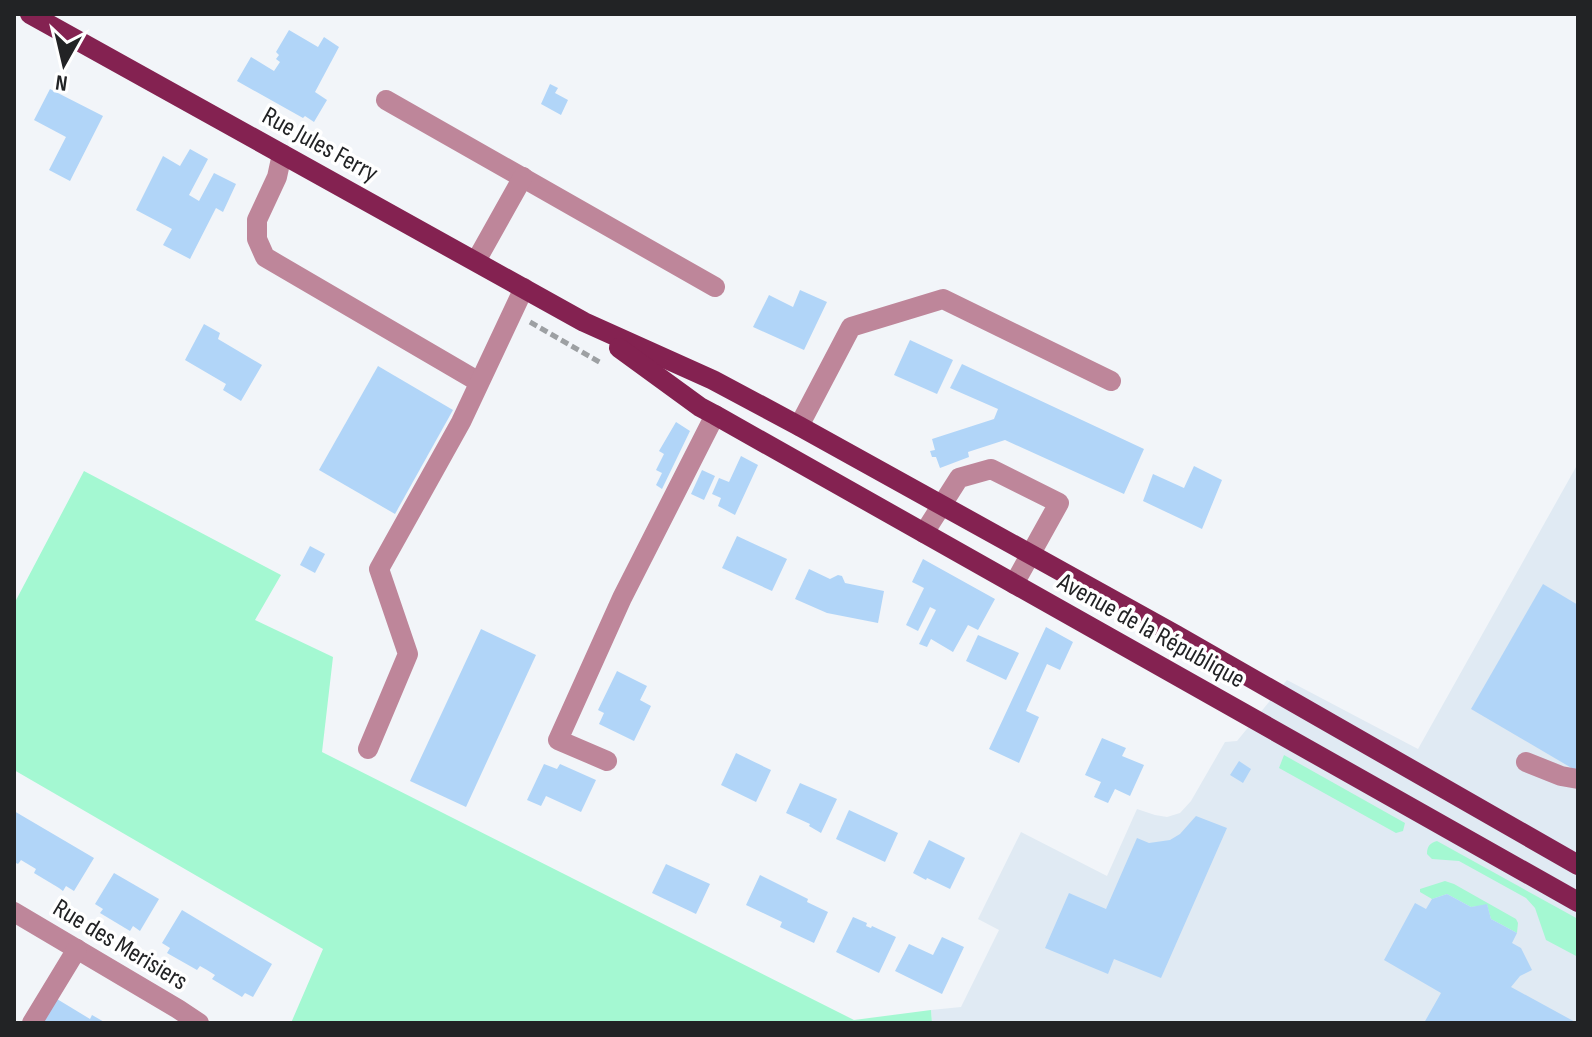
<svg xmlns="http://www.w3.org/2000/svg" width="1592" height="1037" font-family="'Sofia Sans Condensed',sans-serif">
  <style>
    .built { fill: #e0eaf3 }
    .green { fill: #a4f8d2 }
    .building { fill: #b1d5f8 }
    .lines { fill: none; stroke-linecap: round; stroke-linejoin: round }
    .path { stroke: #9da0a3; stroke-width: 5; stroke-dasharray: 8 4; stroke-linecap: butt }
    .minor { stroke: #be869a; stroke-width: 20 }
    .major { stroke: #842251; stroke-width: 20 }
    .labels { text-anchor: middle; dominant-baseline: central; stroke-width: 7; stroke-linejoin: round; paint-order: stroke }
    .street-label { font-size: 26px; fill: #222325; stroke: #fff }
  </style>
  <rect width="100%" height="100%" fill="#f2f5f9"/>
  <path class="built" d="M 1576,467 L 1578,467 L 1578,1023 L 932,1023 L 931,1010 L 961,1007 L 999,930 L 978,919 L 1021,832 L 1107,876 L 1137,809 L 1155,815 L 1167,817 L 1180,813 L 1191,801 L 1225,742 L 1237,741 L 1287,680 L 1418,749 Z"/>
  <g class="green">
    <path d="M 84,471 L 281,575 L 255,620 L 333,657 L 322,752 L 854,1020 L 931,1010 L 932,1023 L 291,1023 L 323,949 L 14,770 L 14,604 Z"/>
    <path d="M 1284,755 L 1405,823 L 1403,831 L 1396,833 L 1279,768 Z"/>
    <path d="M 1437,841 L 1578,919 L 1578,957 L 1546,940 L 1535,908 L 1526,898 L 1459,861 L 1432,859 L 1427,854 C 1427,846 1430,843 1437,841 Z"/>
    <path d="M 1445,881 L 1454,884 L 1516,919 L 1518,923 L 1517,933 L 1491,919 L 1487,905 L 1471,907 L 1447,894 L 1432,899 L 1420,892 L 1420,889 Z"/>
  </g>
  <g class="building">
    <path d="M 289,30 L 318,47 L 324,37 L 339,47 L 315,92 L 327,100 L 314,122 L 305,116 L 303,118 L 237,81 L 251,57 L 274,71 L 280,62 L 276,59 L 279,55 L 276,52 Z"/>
    <path d="M 550,84 L 558,88 L 555,93 L 568,100 L 561,115 L 541,104 Z"/>
    <path d="M 50,89 L 103,116 L 70,181 L 49,170 L 66,137 L 34,120 Z"/>
    <path d="M 190,149 L 208,159 L 189,195 L 199,201 L 214,173 L 236,184 L 223,212 L 216,208 L 190,259 L 163,245 L 172,229 L 136,210 L 163,156 L 180,166 Z"/>
    <path d="M 800,290 L 827,302 L 804,350 L 753,327 L 769,295 L 793,307 Z"/>
    <path d="M 204,324 L 220,333 L 218,339 L 262,365 L 241,401 L 223,390 L 226,384 L 185,360 Z"/>
    <path d="M 910,340 L 953,360 L 937,394 L 894,375 Z"/>
    <path d="M 962,364 L 1144,449 L 1124,494 L 1005,440 L 968,452 L 969,457 L 940,468 L 936,457 L 932,457 L 930,451 L 935,450 L 932,439 L 994,419 L 998,409 L 950,388 Z"/>
    <path d="M 378,366 L 453,410 L 395,514 L 319,470 Z"/>
    <path d="M 676,422 L 690,431 L 662,489 L 656,485 L 662,473 L 656,470 L 664,454 L 659,451 Z"/>
    <path d="M 741,456 L 758,465 L 735,515 L 718,506 L 721,498 L 712,494 L 719,478 L 729,482 Z"/>
    <path d="M 1194,466 L 1222,480 L 1202,529 L 1143,501 L 1153,474 L 1184,488 Z"/>
    <path d="M 702,470 L 715,476 L 704,500 L 691,494 Z"/>
    <path d="M 737,536 L 787,559 L 772,591 L 722,568 Z"/>
    <path d="M 310,546 L 325,554 L 315,573 L 300,565 Z"/>
    <path d="M 923,559 L 995,599 L 978,630 L 968,625 L 953,652 L 931,639 L 927,647 L 919,644 L 936,610 L 930,607 L 918,631 L 906,625 L 924,588 L 912,582 Z"/>
    <path d="M 809,569 L 830,579 L 838,575 L 842,576 L 845,583 L 884,591 L 878,623 L 827,613 L 795,599 Z"/>
    <path d="M 1543,584 L 1578,605 L 1578,765 L 1575,770 L 1471,709 Z"/>
    <path d="M 1046,627 L 1073,642 L 1060,670 L 1047,664 L 1026,711 L 1039,717 L 1019,763 L 989,749 Z"/>
    <path d="M 481,629 L 536,655 L 466,807 L 410,781 Z"/>
    <path d="M 978,635 L 1019,653 L 1006,680 L 966,661 Z"/>
    <path d="M 617,671 L 647,686 L 640,700 L 651,706 L 634,741 L 599,724 L 604,713 L 598,710 Z"/>
    <path d="M 1102,738 L 1126,748 L 1122,756 L 1144,765 L 1130,796 L 1115,789 L 1108,803 L 1094,797 L 1101,782 L 1085,775 Z"/>
    <path d="M 736,753 L 771,770 L 756,802 L 721,785 Z"/>
    <path d="M 1239,761 L 1251,769 L 1243,783 L 1230,775 Z"/>
    <path d="M 544,764 L 557,769 L 560,764 L 596,780 L 581,812 L 546,796 L 541,806 L 527,800 Z"/>
    <path d="M 800,783 L 837,799 L 821,833 L 809,826 L 810,824 L 786,813 Z"/>
    <path d="M 849,810 L 898,833 L 885,862 L 836,839 Z"/>
    <path d="M 14,811 L 94,858 L 74,891 L 66,886 L 63,891 L 59,888 L 34,873 L 36,869 L 21,860 L 18,864 L 14,862 Z"/>
    <path d="M 1196,816 L 1227,828 L 1161,978 L 1114,959 L 1108,974 L 1045,948 L 1069,893 L 1106,909 L 1137,838 L 1149,843 L 1170,840 L 1180,834 Z"/>
    <path d="M 929,840 L 965,858 L 950,889 L 927,878 L 926,880 L 913,873 Z"/>
    <path d="M 666,864 L 710,884 L 696,914 L 652,893 Z"/>
    <path d="M 114,873 L 159,899 L 140,931 L 133,926 L 130,931 L 100,913 L 103,909 L 95,904 Z"/>
    <path d="M 760,875 L 808,899 L 807,902 L 828,912 L 814,943 L 780,927 L 782,922 L 746,905 Z"/>
    <path d="M 1447,894 L 1471,907 L 1487,904 L 1491,919 L 1517,933 L 1512,943 L 1521,948 L 1532,970 L 1520,976 L 1511,987 L 1577,1023 L 1424,1023 L 1441,993 L 1384,960 L 1415,903 L 1426,909 L 1432,899 Z"/>
    <path d="M 182,910 L 272,964 L 253,997 L 245,993 L 242,997 L 212,979 L 215,975 L 207,970 L 200,966 L 197,970 L 167,953 L 170,948 L 162,943 Z"/>
    <path d="M 853,917 L 867,923 L 866,926 L 871,928 L 872,926 L 896,937 L 879,973 L 836,952 Z"/>
    <path d="M 942,937 L 964,947 L 942,994 L 895,971 L 909,944 L 933,955 Z"/>
    <path d="M 57,999 L 90,1019 L 92,1015 L 106,1023 L 42,1023 Z"/>
  </g>
  <g class="lines">
    <path class="path" d="M 530,322 L 601,363"/>
    <g class="minor">
      <path d="M 386,100 L 715,287"/>
      <path d="M 282,154 L 277,177 L 257,220 L 257,239 L 265,257 L 479,382"/>
      <path d="M 476,261 L 523,177"/>
      <path d="M 799,426 L 851,327 L 943,299 L 1111,381"/>
      <path d="M 924,533 L 959,478 L 991,469 L 1059,503 L 1014,584"/>
      <path d="M 368,749 L 408,654 L 379,569 L 461,422 L 524,288"/>
      <path d="M 607,761 L 558,740 L 622,598 L 715,415"/>
      <path d="M 1526,762 L 1561,776 L 1578,779"/>
      <path d="M 14,912 L 178,1009 L 199,1023"/>
      <path d="M 32,1023 L 77,949"/>
    </g>
    <g class="major">
      <path d="M 30,14 L 584,322 L 713,380 L 799,426 L 1176,635 L 1578,865"/>
      <path d="M 619,348 L 700,407 L 715,415 L 1578,902"/>
    </g>
  </g>
  <g class="labels">
    <g class="street-label">
      <text transform="translate(320 145) rotate(29)">Rue Jules Ferry</text>
      <text transform="translate(1151 631) rotate(29)">Avenue de la République</text>
      <text transform="translate(120 945) rotate(31)">Rue des Merisiers</text>
    </g>
  </g>
  <rect width="1592" height="1037" fill="none" stroke="#222325" stroke-width="32"/>
  <g transform="translate(64 64) rotate(188)" stroke="#ffffff" stroke-width="6" paint-order="stroke">
  <path d="M0-6L14 30L0 20L-14 30Z" fill="#222325"/>
  <text y="-12" font-size="22" font-weight="bold" text-anchor="middle" fill="#222325">N</text>
  </g>
</svg>
